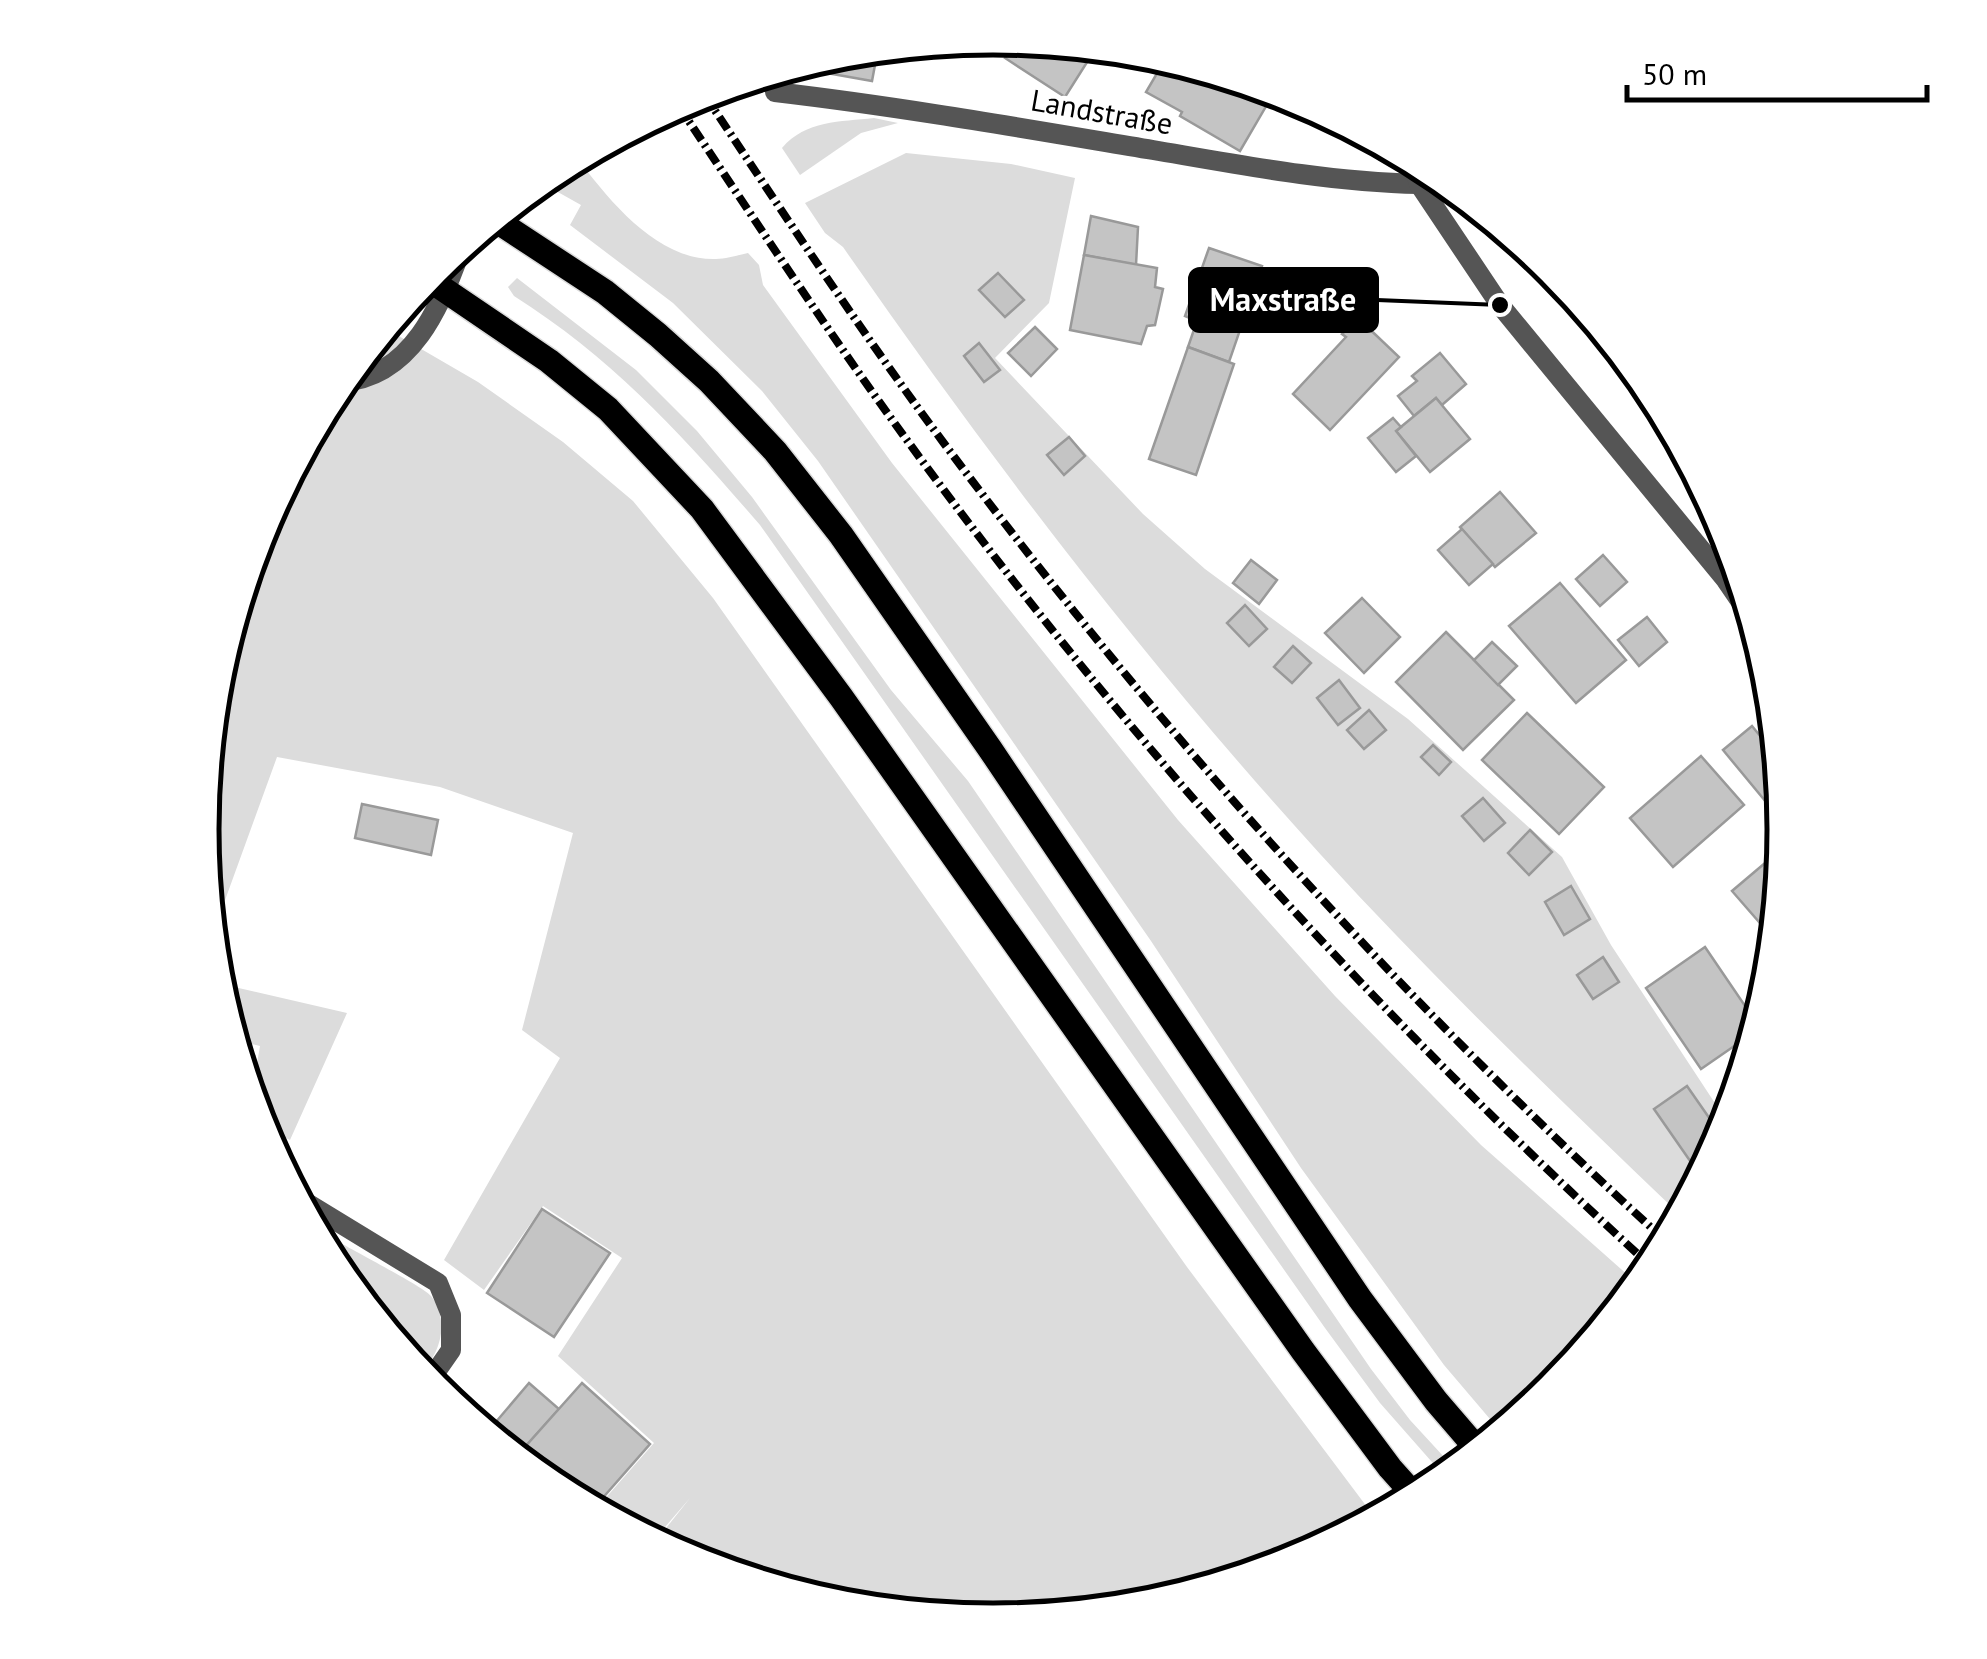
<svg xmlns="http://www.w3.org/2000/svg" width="1987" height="1659" font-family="'PT Sans',sans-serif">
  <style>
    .green { fill: #dcdcdc }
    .building { fill: #c4c4c4; stroke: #999; stroke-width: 2.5 }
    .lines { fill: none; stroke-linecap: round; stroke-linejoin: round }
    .primary-casing { stroke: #dbdbdb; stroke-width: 28 }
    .minor { stroke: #555; stroke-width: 20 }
    .primary { stroke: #000; stroke-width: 25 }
    .rail { stroke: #000; stroke-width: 8; stroke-dasharray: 15 5 2.5 5; stroke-linecap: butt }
    .labels { text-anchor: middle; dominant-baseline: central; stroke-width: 10; stroke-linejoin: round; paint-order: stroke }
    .street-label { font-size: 30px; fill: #000; stroke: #fff }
    .rim { fill: none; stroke: #000; stroke-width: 5 }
    .leader { fill: none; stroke: #000; stroke-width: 4 }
    .callout-dot { fill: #000; stroke: #fff; stroke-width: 4 }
    .callout { fill: #000; stroke: #000; stroke-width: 4 }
    .callout-label { font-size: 32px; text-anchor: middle; font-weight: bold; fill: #fff }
  </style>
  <rect width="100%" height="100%" fill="#fff"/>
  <g class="green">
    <path d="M 874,118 L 898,123 L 861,133 L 800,175 L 782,148 C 806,120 840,122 874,118 Z"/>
    <path d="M 906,153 L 1011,164 L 1075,178 L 1049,303 L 995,358 L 1143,514 L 1205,569 L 1408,719 L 1562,857 L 1611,945 L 1728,1123 L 1692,1194 L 1674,1209 C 1554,1094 1433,978 1321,855 C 1147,664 990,459 843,247 L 825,233 L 805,203 Z"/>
    <path d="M 577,158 C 609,200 657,261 716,259 C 726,259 738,255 748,253 L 759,265 L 763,285 L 892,463 L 1178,820 L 1335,996 L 1481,1145 L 1639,1285 L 1553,1390 L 1501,1432 L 1444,1365 L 1301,1168 L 1151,941 L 818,461 L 762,391 L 673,303 L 570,225 L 581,205 L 540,182 Z"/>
    <path d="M 517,278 L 636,370 L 697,431 L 752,497 L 891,690 L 968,781 L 1371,1369 L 1410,1420 L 1456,1470 L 1446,1478 L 1380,1403 L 1325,1328 L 760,525 C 683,436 615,360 514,296 L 508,287 Z"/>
    <path d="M 385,328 L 478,382 L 563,442 L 633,501 L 713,598 L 1187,1267 L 1376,1519 L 1296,1561 L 1147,1606 L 993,1621 L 838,1606 L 690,1561 L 655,1542 L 690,1498 L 653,1541 L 595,1510 L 654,1443 L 558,1356 L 622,1258 L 543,1206 L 484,1290 L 444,1260 L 560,1058 L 522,1030 L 573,833 L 440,787 L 277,757 L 212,936 L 202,829 L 217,674 L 262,526 L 335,389 Z"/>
    <path d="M 217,983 L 347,1013 L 290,1140 L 259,1124 L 251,1098 L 260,1046 L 234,1040 Z"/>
    <path d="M 336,1240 C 353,1251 421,1285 431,1296 C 450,1320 441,1354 420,1373 L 335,1269 L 327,1255 Z"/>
  </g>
  <g class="building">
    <path d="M 1017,40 L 1096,48 L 1065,97 L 1005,58 Z"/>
    <path d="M 878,49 L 872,81 L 793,67 L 840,53 Z"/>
    <path d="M 1166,58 L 1275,91 L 1240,151 L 1180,116 L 1182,112 L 1146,92 Z"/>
    <path d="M 1091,216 L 1138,227 L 1136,265 L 1084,255 Z"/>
    <path d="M 1209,248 L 1262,266 L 1229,362 L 1188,347 L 1197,321 L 1185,316 Z"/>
    <path d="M 1084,255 L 1157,268 L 1155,287 L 1163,289 L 1155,325 L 1147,326 L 1141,344 L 1070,330 Z"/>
    <path d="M 998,273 L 1024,300 L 1005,317 L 979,290 Z"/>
    <path d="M 1358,318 L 1399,357 L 1330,430 L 1293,394 L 1346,337 L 1342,334 Z"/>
    <path d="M 1035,327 L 1057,349 L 1031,376 L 1008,353 Z"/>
    <path d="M 979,343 L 1000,370 L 984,382 L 964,356 Z"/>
    <path d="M 1188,347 L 1234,364 L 1196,475 L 1149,459 Z"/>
    <path d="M 1440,353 L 1466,384 L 1442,405 L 1436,398 L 1414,416 L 1398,396 L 1417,381 L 1412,376 Z"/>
    <path d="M 1436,398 L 1470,439 L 1430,472 L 1396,431 Z"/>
    <path d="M 1393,418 L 1401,427 L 1396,431 L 1416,456 L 1396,472 L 1368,438 Z"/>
    <path d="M 1069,437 L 1085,456 L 1064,475 L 1047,455 Z"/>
    <path d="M 1500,492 L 1536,533 L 1495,567 L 1460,527 Z"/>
    <path d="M 1462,529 L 1493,564 L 1469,585 L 1438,550 Z"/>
    <path d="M 1603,555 L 1627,582 L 1600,606 L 1576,579 Z"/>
    <path d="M 1251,560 L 1277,580 L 1259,604 L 1233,583 Z"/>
    <path d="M 1560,583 L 1626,660 L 1576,703 L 1509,626 Z"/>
    <path d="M 1362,598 L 1400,637 L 1364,673 L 1325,633 Z"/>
    <path d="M 1245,605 L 1267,629 L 1249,646 L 1227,623 Z"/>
    <path d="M 1647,617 L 1667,642 L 1639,666 L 1618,640 Z"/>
    <path d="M 1446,632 L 1514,700 L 1463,750 L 1396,682 Z"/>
    <path d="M 1492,642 L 1517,666 L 1498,685 L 1474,660 Z"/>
    <path d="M 1293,646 L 1311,663 L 1292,683 L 1274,667 Z"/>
    <path d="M 1339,680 L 1360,708 L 1338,725 L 1317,698 Z"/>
    <path d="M 1369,710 L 1386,730 L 1364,749 L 1347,730 Z"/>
    <path d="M 1527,713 L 1604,787 L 1559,834 L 1482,760 Z"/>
    <path d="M 1752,726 L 1778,758 L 1783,808 L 1776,814 L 1723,750 Z"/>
    <path d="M 1433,745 L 1451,762 L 1439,775 L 1421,757 Z"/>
    <path d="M 1701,756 L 1744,805 L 1673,867 L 1630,818 Z"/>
    <path d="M 1483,798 L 1505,823 L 1484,841 L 1462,816 Z"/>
    <path d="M 362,804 L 438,820 L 431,855 L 355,838 Z"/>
    <path d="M 1530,830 L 1552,852 L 1529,875 L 1508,853 Z"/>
    <path d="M 1778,852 L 1783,858 L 1773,938 L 1732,891 Z"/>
    <path d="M 1571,886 L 1590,919 L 1564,935 L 1545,902 Z"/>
    <path d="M 1705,947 L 1758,1025 L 1756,1031 L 1701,1069 L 1646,988 Z"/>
    <path d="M 1603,957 L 1619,982 L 1593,999 L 1577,975 Z"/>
    <path d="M 238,1053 L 254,1056 L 248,1086 Z"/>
    <path d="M 1687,1086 L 1719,1132 L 1708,1140 L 1716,1151 L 1713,1156 L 1695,1168 L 1654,1109 Z"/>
    <path d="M 542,1209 L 610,1253 L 554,1337 L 487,1293 Z"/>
    <path d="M 529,1383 L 559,1409 L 524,1448 L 495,1423 Z"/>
    <path d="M 582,1383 L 650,1444 L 593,1509 L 553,1488 L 516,1457 Z"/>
  </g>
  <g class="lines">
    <defs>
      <g id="primary">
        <path d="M 494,219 L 605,292 L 658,335 L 709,381 L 775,451 L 841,535 L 990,749 L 1360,1299 L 1436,1401 L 1479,1451"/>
        <path d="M 427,278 L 549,361 L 608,409 L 702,509 L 841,697 L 1303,1351 L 1390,1468 L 1416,1497"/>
      </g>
    </defs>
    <use href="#primary" class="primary-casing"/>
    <g class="minor">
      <path d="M 775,92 C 903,107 1027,129 1153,150 C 1241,165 1329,182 1419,184"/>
      <path d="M 1411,159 L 1419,184 L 1500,305 L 1726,580 L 1754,621"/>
      <path d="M 341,382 C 411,378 442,305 462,246"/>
      <path d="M 302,1200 L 438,1283 L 451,1315 L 451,1350 L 428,1383"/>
    </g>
    <use href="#primary" class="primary"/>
    <g class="rail">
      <path d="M 704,94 C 782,211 859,329 943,442 C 1158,731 1401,1000 1667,1242"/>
      <path d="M 678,105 C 757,223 835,343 920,458 C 1136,751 1383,1022 1653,1268"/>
    </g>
  </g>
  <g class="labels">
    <g class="street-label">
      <text transform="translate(1102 111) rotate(10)">Landstraße</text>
    </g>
  </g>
  <path d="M0 0H1987V1659H0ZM219 829a774 774 0 1 1 1548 0a774 774 0 1 1-1548 0Z" fill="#fff" fill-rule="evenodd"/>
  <path class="rim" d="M219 829a774 774 0 1 1 1548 0a774 774 0 1 1-1548 0Z"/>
  <path class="leader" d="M1500 305L1377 300"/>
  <circle class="callout-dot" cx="1500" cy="305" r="10"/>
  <rect class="callout" x="1190" y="269" width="187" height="62" rx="10"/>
  <g class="callout-label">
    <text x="1283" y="311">Maxstraße</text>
  </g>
  <path d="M1627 85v15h300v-15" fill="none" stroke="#000000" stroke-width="5"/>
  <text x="1642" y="85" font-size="30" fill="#000000" stroke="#ffffff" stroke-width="8" paint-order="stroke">50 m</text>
</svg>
